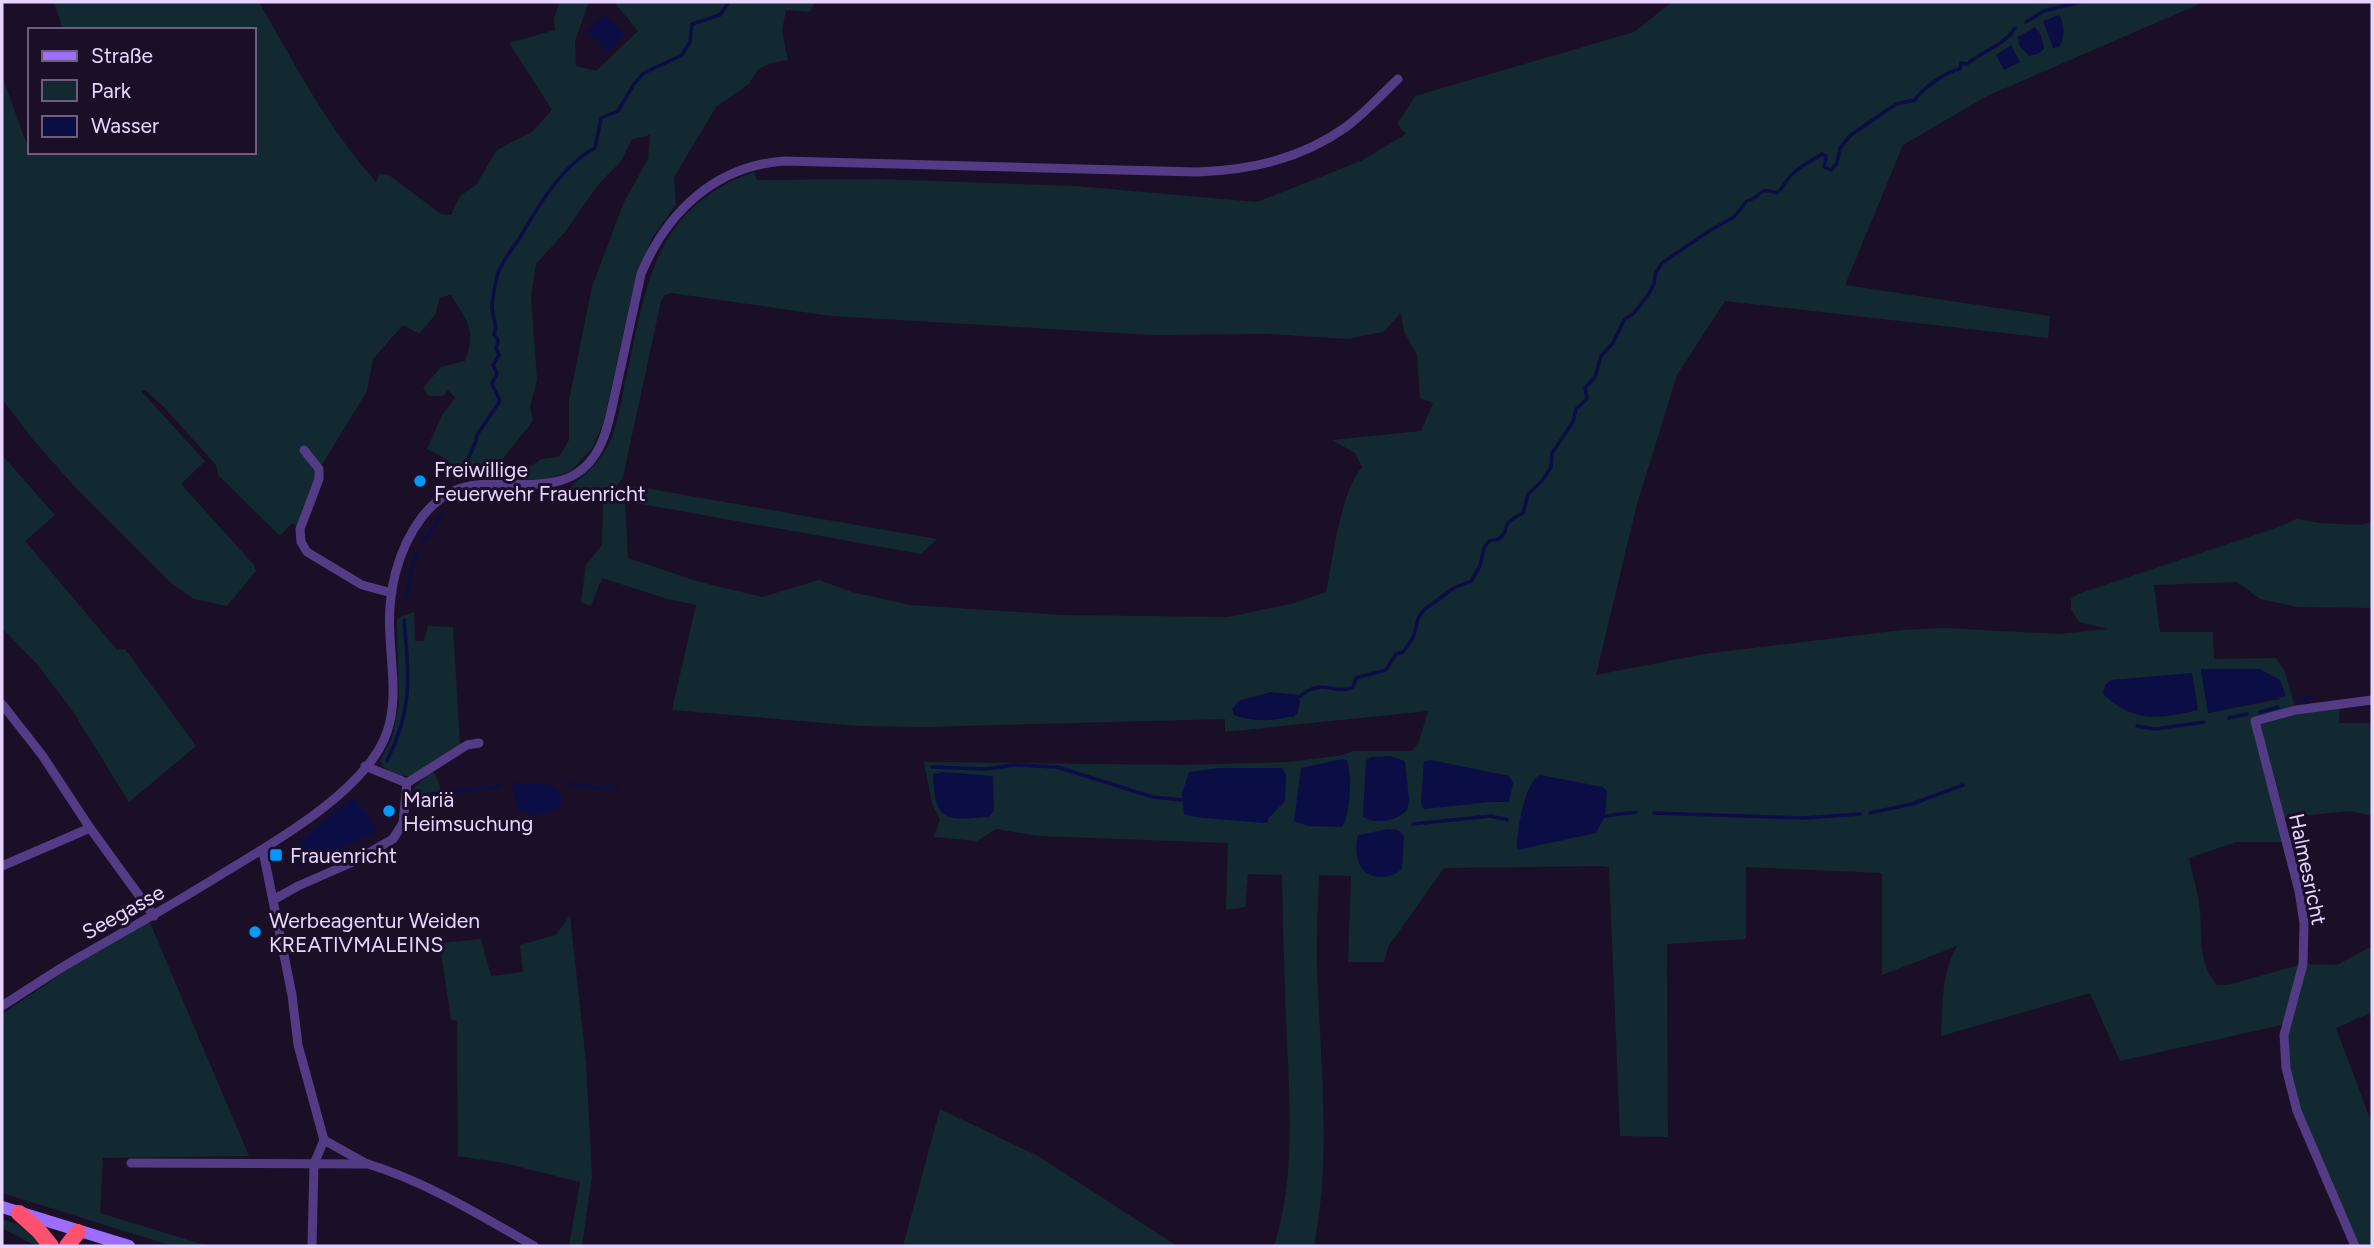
<svg xmlns="http://www.w3.org/2000/svg" width="2374" height="1248" font-family="Figtree,sans-serif">
  <style>
    .green { fill: #122931; fill-rule: evenodd }
    .water { fill: #0a0e45 }
    .lines { fill: none; stroke-linecap: round; stroke-linejoin: round }
    .stream { stroke: #0a0e45; stroke-width: 3.5 }
    .minor { stroke: #543b86; stroke-width: 9 }
    .secondary { stroke: #9d6dfe; stroke-width: 12 }
    .motorway { stroke: #fe516f; stroke-width: 16 }
    .poi-dot { fill: #0298fe; stroke: #1b0f27; stroke-width: 2.5 }
    .labels { text-anchor: middle; dominant-baseline: central; stroke-width: 6; stroke-linejoin: round; paint-order: stroke }
    .poi-label { font-size: 21px; fill: #e7d5ff; stroke: #1b0f27; text-anchor: start }
    .street-label { font-size: 21px; fill: #e7d5ff; stroke: #1b0f27 }
  </style>
  <rect width="100%" height="100%" fill="#1b0f27"/>
  <g class="green">
    <path d="M 54,2 L 259,2 C 295,65 328,128 376,182 L 380,174 L 389,175 L 441,214 L 451,215 L 460,196 L 476,185 L 497,150 L 532,132 L 552,110 L 509,43 L 555,30 L 554,18 L 560,2 L 589,2 L 575,41 L 576,66 L 596,71 L 638,31 L 614,2 L 815,2 L 810,12 L 786,10 L 782,31 L 788,60 L 771,63 L 758,69 L 749,84 L 716,107 L 674,177 L 676,204 L 651,240 L 633,289 L 604,421 L 593,447 L 571,471 L 545,480 L 522,478 L 522,473 L 541,459 L 559,457 L 569,440 L 569,400 L 592,287 L 624,202 L 648,159 L 650,135 L 632,139 L 621,161 L 598,185 L 565,232 L 536,264 L 531,297 L 537,380 L 530,407 L 533,421 L 487,478 L 467,478 L 446,459 L 427,449 L 442,415 L 455,398 L 448,390 L 443,396 L 429,396 L 423,388 L 441,367 L 465,361 C 477,329 467,321 451,295 L 440,297 L 435,315 L 419,334 L 403,325 L 373,359 L 367,391 L 320,468 L 300,529 L 292,523 L 280,536 L 218,475 L 216,465 L 163,406 L 145,390 L 141,391 L 205,461 L 181,484 L 254,565 L 256,571 L 227,606 L 194,599 L 171,583 L 75,487 L 35,442 L 2,399 L 2,76 L 26,142 L 30,141 L 30,152 L 254,152 L 254,30 L 63,30 Z"/>
    <path d="M 1672,2 L 2204,2 L 1987,96 L 1903,145 L 1845,285 L 2050,316 L 2048,338 L 1725,301 L 1677,375 L 1637,504 L 1596,675 L 1704,654 L 1902,630 L 1944,628 L 2059,634 L 2108,629 L 2079,622 L 2071,609 L 2071,599 L 2078,594 L 2279,527 L 2296,519 L 2320,523 L 2360,525 L 2372,522 L 2372,608 L 2298,607 L 2260,599 L 2237,582 L 2154,585 L 2160,632 L 2213,632 L 2214,659 L 2276,658 L 2285,672 L 2296,710 L 2340,705 L 2339,723 L 2370,723 L 2372,732 L 2372,816 L 2350,811 L 2280,818 L 2286,842 L 2236,842 L 2189,858 C 2192,875 2199,894 2200,912 C 2202,939 2198,963 2217,985 L 2227,985 L 2303,964 L 2337,965 L 2372,946 L 2372,1012 L 2336,1028 L 2372,1124 L 2372,1246 L 2355,1246 L 2325,1178 L 2286,1068 L 2286,1024 L 2120,1061 L 2090,993 L 1941,1036 C 1943,1004 1941,974 1957,946 L 1882,975 L 1882,873 L 1746,867 L 1746,939 L 1667,944 L 1668,1137 L 1620,1136 L 1609,867 L 1601,866 L 1444,868 L 1388,947 L 1384,962 L 1348,962 L 1351,876 L 1319,875 C 1318,906 1316,936 1317,967 C 1320,1061 1332,1154 1314,1246 L 1274,1246 C 1297,1174 1289,1094 1286,1019 C 1284,971 1283,923 1282,875 L 1248,874 L 1245,907 L 1226,910 L 1228,843 L 1038,836 L 996,829 L 977,841 L 934,837 L 940,820 L 932,803 L 924,762 L 1183,765 L 1289,762 L 1343,755 L 1353,751 L 1412,751 L 1419,742 L 1428,711 L 1225,732 L 1225,719 L 925,727 L 860,726 L 672,710 L 696,605 L 668,599 L 602,578 L 591,606 L 581,602 L 586,565 L 602,545 L 603,500 L 626,491 L 627,485 L 937,539 L 921,554 L 625,501 L 628,558 L 696,581 L 762,597 L 819,580 L 852,592 L 910,605 L 1062,615 L 1228,617 L 1295,603 L 1326,592 C 1333,559 1341,490 1362,467 L 1355,453 L 1332,440 L 1421,431 L 1433,403 L 1420,398 L 1417,355 L 1404,331 L 1401,313 L 1383,332 L 1348,339 L 1271,334 L 1153,335 L 831,316 L 671,293 L 665,295 L 661,301 L 623,477 C 610,499 596,497 573,493 L 570,488 C 582,476 598,464 606,449 C 617,431 620,407 624,387 C 646,293 649,209 754,172 L 757,180 L 877,179 L 1075,186 L 1257,202 L 1361,161 L 1406,134 L 1397,124 L 1415,96 L 1634,32 ZM 2201,670 L 2281,699 L 2208,713 ZM 1271,692 L 1300,702 L 1297,714 L 1293,717 L 1239,701 ZM 2110,701 L 2198,710 C 2159,718 2145,723 2110,701 Z"/>
    <path d="M 2,455 L 55,515 L 25,541 L 117,650 L 125,649 L 196,746 L 129,802 L 72,710 L 37,664 L 2,628 Z"/>
    <path d="M 414,612 L 415,641 L 424,641 L 428,626 L 453,627 L 460,745 L 412,776 C 399,777 386,773 380,761 L 392,738 L 399,705 L 397,620 L 400,617 Z"/>
    <path d="M 433,770 L 443,794 L 426,802 L 410,804 C 408,789 423,780 433,770 Z"/>
    <path d="M 570,915 L 586,1062 L 592,1176 L 582,1246 L 569,1246 L 580,1182 L 504,1163 L 458,1156 L 457,1021 L 451,1020 L 441,952 L 441,943 L 481,939 L 491,976 L 523,972 L 520,945 L 556,935 Z"/>
    <path d="M 147,916 L 249,1156 L 103,1158 L 100,1213 L 208,1246 L 174,1246 L 163,1243 L 2,1193 L 2,1014 Z"/>
    <path d="M 940,1109 L 1038,1156 L 1177,1246 L 903,1246 Z"/>
    <path d="M 2,1219 L 19,1225 L 44,1246 C 30,1246 15,1234 2,1228 Z"/>
  </g>
  <g class="water">
    <path d="M 605,15 L 625,34 L 608,52 L 587,31 Z"/>
    <path d="M 2059,15 C 2065,23 2065,38 2059,47 L 2053,48 L 2043,21 Z"/>
    <path d="M 2035,27 L 2041,35 L 2044,49 L 2038,54 L 2029,56 L 2019,45 L 2018,37 Z"/>
    <path d="M 2011,45 L 2020,62 L 2004,70 L 1996,55 Z"/>
    <path d="M 2201,669 L 2260,669 L 2280,680 L 2286,696 L 2208,713 Z"/>
    <path d="M 2192,673 L 2198,710 C 2157,718 2136,724 2103,694 L 2105,685 L 2111,680 Z"/>
    <path d="M 1271,692 L 1299,695 L 1300,702 L 1297,714 C 1282,722 1249,722 1234,715 L 1232,709 L 1239,701 Z"/>
    <path d="M 1390,756 L 1405,761 L 1409,799 L 1407,810 C 1397,821 1376,825 1363,817 L 1366,760 L 1371,757 Z"/>
    <path d="M 1342,759 L 1347,760 C 1352,774 1351,814 1342,827 L 1308,826 L 1294,821 L 1301,768 Z"/>
    <path d="M 1431,760 L 1509,776 L 1513,783 L 1509,802 L 1490,802 L 1425,809 L 1422,807 L 1421,801 L 1424,761 Z"/>
    <path d="M 1219,768 L 1282,768 L 1286,775 L 1285,801 L 1268,819 L 1268,822 L 1264,823 L 1194,817 L 1184,814 L 1182,793 L 1189,772 Z"/>
    <path d="M 943,772 L 993,776 L 994,811 L 989,817 C 946,820 935,824 933,774 Z"/>
    <path d="M 1540,775 L 1603,787 L 1607,791 L 1605,816 L 1596,833 L 1517,850 C 1516,834 1525,780 1540,775 Z"/>
    <path d="M 514,783 L 553,785 L 561,795 L 561,803 L 558,809 L 532,816 L 518,810 L 512,788 Z"/>
    <path d="M 353,797 L 365,811 L 376,828 L 374,832 L 304,867 L 298,866 L 293,857 L 300,841 Z"/>
    <path d="M 1388,829 L 1398,830 L 1404,836 L 1402,869 C 1396,874 1390,877 1381,877 C 1358,877 1353,854 1358,835 Z"/>
  </g>
  <g class="lines">
    <g class="stream">
      <path d="M 2026,22 L 2044,11 L 2080,2"/>
      <path d="M 461,475 L 476,441 L 477,435 L 500,401 L 492,384 L 497,373 L 493,365 L 499,355 L 496,348 L 498,341 L 494,334 C 498,324 493,319 492,308 C 492,299 495,286 497,276 C 501,262 511,251 519,239 C 537,208 562,165 595,148 L 601,118 L 618,111 L 634,84 L 644,73 L 682,55 L 690,42 L 692,24 L 720,15 L 729,2"/>
      <path d="M 423,542 L 442,514"/>
      <path d="M 406,600 L 411,570 L 417,553"/>
      <path d="M 1300,696 C 1323,677 1334,696 1353,687 L 1356,678 L 1386,670 L 1396,654 L 1403,652 L 1413,638 L 1419,616 L 1425,609 L 1454,588 L 1471,581 L 1480,566 L 1484,548 L 1489,541 L 1499,539 L 1505,532 C 1505,522 1515,517 1523,513 L 1528,494 L 1542,481 L 1551,467 L 1552,453 L 1573,422 L 1576,409 L 1587,399 L 1585,388 L 1595,377 L 1601,356 L 1613,343 L 1624,320 L 1634,313 L 1648,295 L 1654,284 L 1656,272 L 1662,263 L 1709,231 L 1734,217 L 1747,201 C 1764,197 1755,186 1777,193 C 1783,189 1783,185 1788,179 C 1796,168 1810,162 1822,154 L 1826,156 L 1824,167 L 1831,170 L 1837,163 L 1840,148 L 1851,135 L 1896,104 L 1915,100 C 1921,89 1949,70 1960,69 L 1961,63 L 1967,64 C 1982,51 2004,46 2015,28"/>
      <path d="M 2298,701 L 2311,697"/>
      <path d="M 2260,712 L 2278,707"/>
      <path d="M 2229,718 L 2247,714"/>
      <path d="M 2137,726 L 2155,729 L 2204,722"/>
      <path d="M 387,761 C 413,709 409,677 404,620"/>
      <path d="M 932,767 L 984,769 L 1015,765 L 1057,767 L 1153,797 L 1182,800"/>
      <path d="M 567,784 L 616,789"/>
      <path d="M 431,794 L 500,786"/>
      <path d="M 1654,813 L 1803,818 L 1860,814"/>
      <path d="M 1870,813 L 1912,804 L 1963,785"/>
      <path d="M 1605,816 L 1636,812"/>
      <path d="M 1413,824 L 1491,816 L 1507,820"/>
    </g>
    <g class="minor">
      <path d="M 304,450 L 319,469 L 319,479 L 300,529 L 301,542 L 307,552 L 362,585 L 392,593"/>
      <path d="M 2,704 L 42,755 L 90,828 L 154,916"/>
      <path d="M 407,783 L 467,745 L 479,743"/>
      <path d="M 263,851 L 292,995 L 298,1045 L 324,1140"/>
      <path d="M 2,866 L 90,828"/>
      <path d="M 273,900 L 298,886 L 353,862 L 393,839 L 403,823 L 407,783 L 365,766"/>
      <path d="M 2,1006 C 29,989 56,970 85,954 C 132,927 179,901 225,872 C 275,842 368,789 387,732 C 398,700 391,667 390,635 C 387,594 397,550 422,517 C 429,508 441,497 451,492 C 500,469 567,509 599,448 C 609,429 612,405 617,385 C 625,348 633,311 641,274 C 667,212 715,166 784,161 L 1197,172 C 1251,170 1301,159 1346,127 C 1365,113 1381,95 1398,79"/>
      <path d="M 324,1140 L 365,1163"/>
      <path d="M 131,1163 L 368,1164 C 427,1182 481,1216 534,1246"/>
      <path d="M 312,1246 L 314,1164 L 324,1140"/>
      <path d="M 2355,1246 L 2297,1111 L 2286,1068 L 2284,1035 L 2303,964 L 2304,923 L 2299,891 L 2255,721 L 2296,710 L 2372,700"/>
    </g>
    <path class="secondary" d="M 2,1207 L 129,1246"/>
    <g class="motorway">
      <path d="M 19,1213 L 39,1231 L 51,1246"/>
      <path d="M 67,1246 L 78,1232"/>
    </g>
  </g>
  <g class="poi-dot">
    <circle cx="420" cy="481" r="7"/>
    <circle cx="389" cy="811" r="7"/>
    <rect x="269" y="848" width="14" height="14" rx="3.5"/>
    <circle cx="255" cy="932" r="7"/>
  </g>
  <g class="labels">
    <g class="poi-label">
      <text x="434" y="469">Freiwillige<tspan x="434" dy="24">Feuerwehr Frauenricht</tspan></text>
      <text x="403" y="799">Mariä<tspan x="403" dy="24">Heimsuchung</tspan></text>
      <text x="290" y="855">Frauenricht</text>
      <text x="269" y="920">Werbeagentur Weiden<tspan x="269" dy="24">KREATIVMALEINS</tspan></text>
    </g>
    <g class="street-label">
      <text transform="translate(2308 869) rotate(78)">Halmesricht</text>
      <text transform="translate(123 912) rotate(-29)">Seegasse</text>
    </g>
  </g>
  <rect width="2374" height="1248" fill="none" stroke="#e7d5ff" stroke-width="7"/>
  <rect x="28" y="28" width="228" height="126" fill="#1b0f27" stroke="#6d5e7d" stroke-width="2"/>
  <rect x="42" y="51" width="35" height="10" fill="#9d6dfe" stroke="#6d5e7d" stroke-width="2"/>
  <text x="91" y="63" font-size="21" fill="#e7d5ff">Straße</text>
  <rect x="42" y="80" width="35" height="21" fill="#122931" stroke="#6d5e7d" stroke-width="2"/>
  <text x="91" y="98" font-size="21" fill="#e7d5ff">Park</text>
  <rect x="42" y="116" width="35" height="21" fill="#0a0e45" stroke="#6d5e7d" stroke-width="2"/>
  <text x="91" y="133" font-size="21" fill="#e7d5ff">Wasser</text>
</svg>
